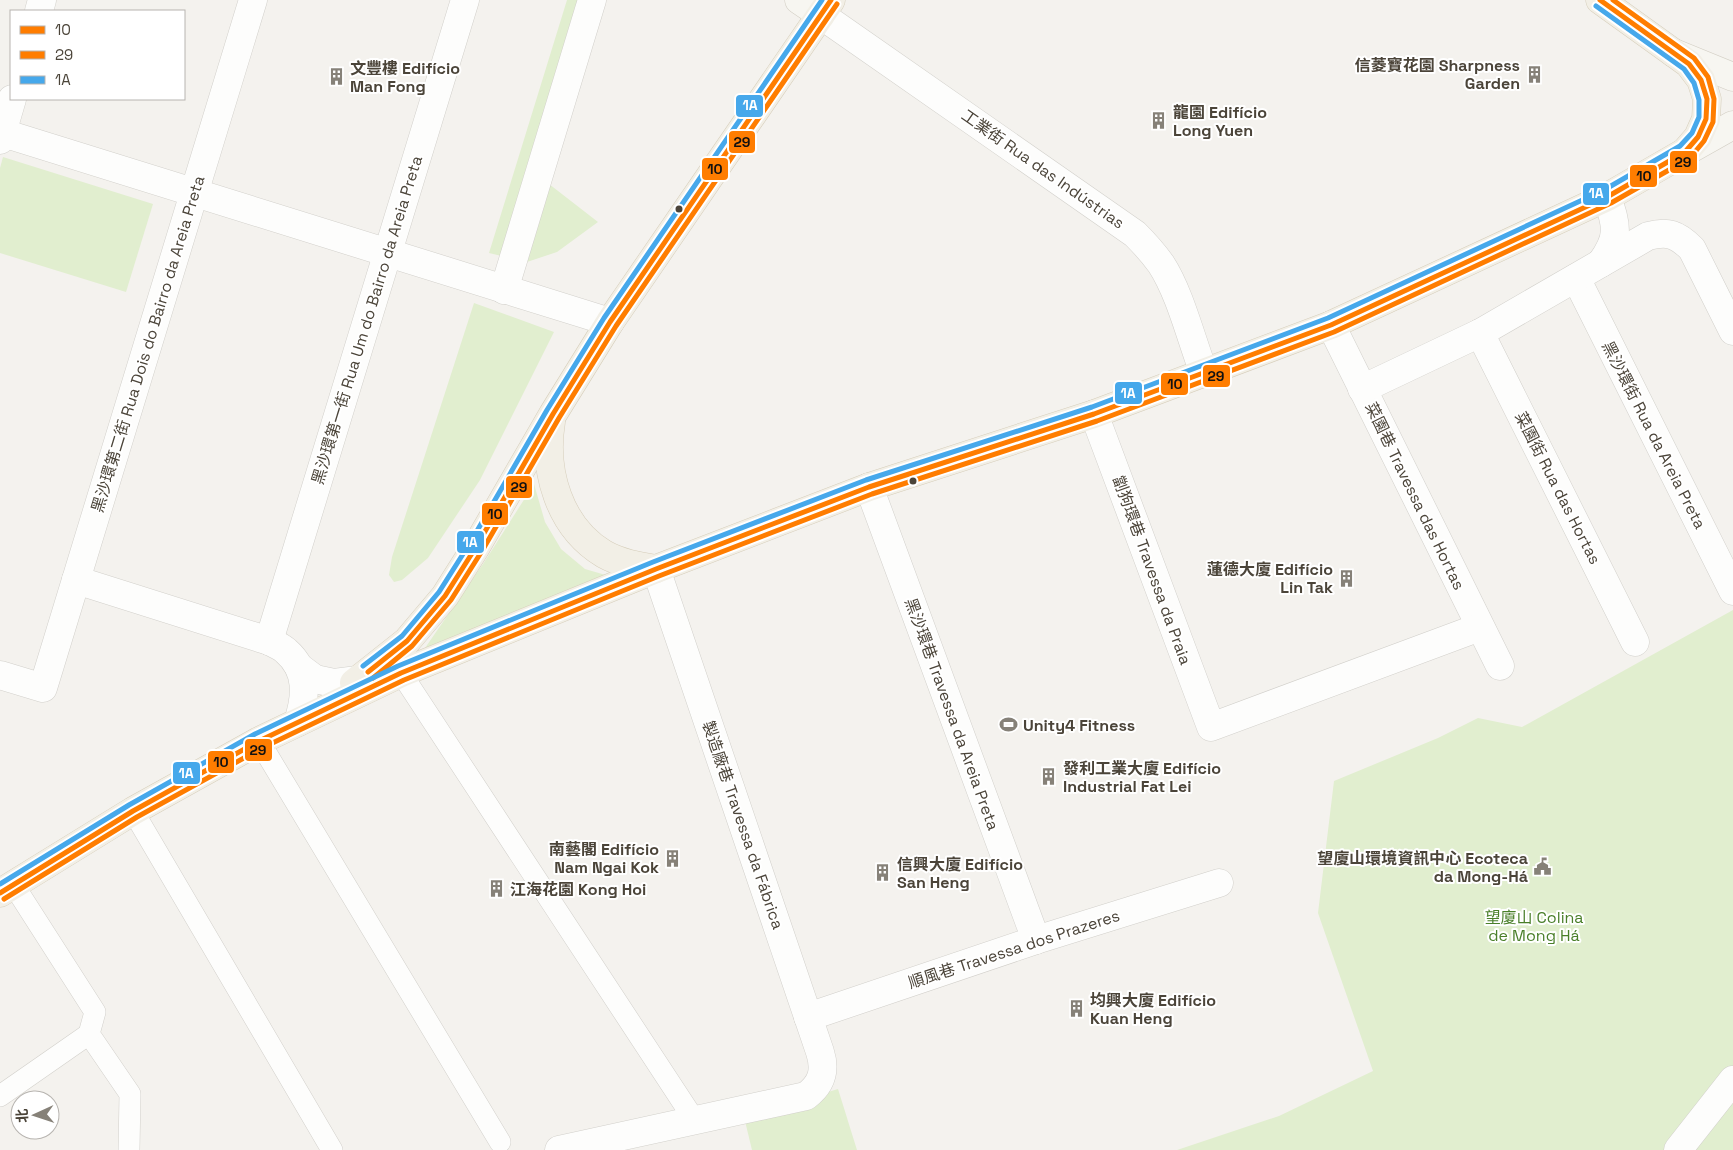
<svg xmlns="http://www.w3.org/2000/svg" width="1733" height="1150" font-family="'Space Grotesk','Noto Sans SC',sans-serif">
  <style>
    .green { fill: #e1eecf }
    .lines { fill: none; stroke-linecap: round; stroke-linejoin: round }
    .lane-casing { stroke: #d2d0cb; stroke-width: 22 }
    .street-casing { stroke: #d2d0cb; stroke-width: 29 }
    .secondary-casing { stroke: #d3cfc5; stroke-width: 29 }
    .primary-casing { stroke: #d6cebb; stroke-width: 29 }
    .lane { stroke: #fdfdfc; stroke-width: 21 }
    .street { stroke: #fdfdfc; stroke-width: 28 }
    .secondary { stroke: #f7f6f1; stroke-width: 28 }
    .primary { stroke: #f2efe6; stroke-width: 28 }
    .bus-1-casing { stroke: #fff; stroke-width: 9 }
    .bus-2-casing { stroke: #fff; stroke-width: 9 }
    .bus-3-casing { stroke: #fff; stroke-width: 9 }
    .bus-1 { stroke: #ff7d00; stroke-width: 5 }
    .bus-2 { stroke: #ff7d00; stroke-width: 5 }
    .bus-3 { stroke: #46a8eb; stroke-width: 5 }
    .bus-dot { fill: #4b4439; stroke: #fff; stroke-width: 2 }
    .labels { text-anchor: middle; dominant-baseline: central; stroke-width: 4; stroke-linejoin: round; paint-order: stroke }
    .poi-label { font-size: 16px; font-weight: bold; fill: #4b4439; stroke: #fff; text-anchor: start }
    .street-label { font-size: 16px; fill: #4b4439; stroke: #fff }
    .park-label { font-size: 16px; fill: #4a7f2a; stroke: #fff }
    .line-badge { stroke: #fff; stroke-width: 2 }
    .badge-label { font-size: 14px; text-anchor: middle; font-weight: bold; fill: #fff }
    .pale-badge-label { font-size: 14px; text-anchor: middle; font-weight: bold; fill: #111 }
  </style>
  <rect width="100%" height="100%" fill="#f4f2ee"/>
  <g class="green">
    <path d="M 567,0 L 593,0 L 540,177 L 598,222 L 557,252 L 527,262 L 489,253 Z"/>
    <path d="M 3,157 L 153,204 L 126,292 L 0,253 L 0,168 Z"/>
    <path d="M 474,303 L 554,332 L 480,480 L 428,558 L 402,580 L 394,582 L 389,575 L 392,557 Z"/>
    <path d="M 534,484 L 545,522 L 561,549 L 585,569 L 609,576 L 425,648 L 483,564 Z"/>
    <path d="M 1733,610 L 1733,1150 L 1177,1150 L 1279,1116 L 1373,1071 L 1318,913 L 1334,781 L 1438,738 L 1478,718 L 1522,727 Z"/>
    <path d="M 838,1089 L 857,1150 L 752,1150 L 744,1117 Z"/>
  </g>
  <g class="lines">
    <defs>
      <g id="lane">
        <path d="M 401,673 L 695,1121"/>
        <path d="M 259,741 L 500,1142"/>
        <path d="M 133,811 L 332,1150"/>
        <path d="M 13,884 L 95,1012 L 89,1034 L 130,1094 L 129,1150"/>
        <path d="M 0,1096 L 89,1034"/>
      </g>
      <g id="street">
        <path d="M 39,11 L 42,0"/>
        <path d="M 821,15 L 1135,234 C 1144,243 1153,253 1161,264 C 1180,293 1191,339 1204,373"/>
        <path d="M 0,132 L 610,322"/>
        <path d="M 0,140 L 12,99"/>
        <path d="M 1601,263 C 1620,237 1617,226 1607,197"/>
        <path d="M 1576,278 L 1733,591"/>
        <path d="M 504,290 L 592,0"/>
        <path d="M 1331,325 L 1500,666"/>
        <path d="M 1480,333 L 1635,642"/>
        <path d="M 1362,389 L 1480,333 L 1648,236 C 1668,231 1677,234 1692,249 L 1733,331"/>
        <path d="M 1094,414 L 1211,727 L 1480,627"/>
        <path d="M 869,487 L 1036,940"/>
        <path d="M 76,580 L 269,641 C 275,644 282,647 286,651 C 309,671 306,697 298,722"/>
        <path d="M 269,641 L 465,0"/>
        <path d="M 299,667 L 315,679 L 334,683 L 358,680"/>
        <path d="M 0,675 L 43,688 L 253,0"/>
        <path d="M 808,1017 L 1036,940 L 1219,883"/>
        <path d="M 559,1150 L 806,1096 C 822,1084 826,1071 820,1052 L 656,569"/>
        <path d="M 1678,1150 L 1733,1080"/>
      </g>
      <g id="secondary">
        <path d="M 799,0 L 821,15"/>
        <path d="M 1674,53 L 1733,77"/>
        <path d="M 1685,152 L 1733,125"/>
      </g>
      <g id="primary">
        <path d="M 551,422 C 543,471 559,527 604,554 C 620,563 638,566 656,569"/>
        <path d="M 354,683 L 407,641 L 445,596 L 476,547 L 553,414 L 610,322 L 831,0"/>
        <path d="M 0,893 L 133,811 L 259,741 L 401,673 L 656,569 L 869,487 L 1094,414 L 1331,325 L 1607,197 L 1685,152 L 1698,137 L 1706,119 L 1707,99 L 1701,80 L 1689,64 L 1600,0"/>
      </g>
    </defs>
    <use href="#lane" class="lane-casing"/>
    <use href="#street" class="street-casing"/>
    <use href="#secondary" class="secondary-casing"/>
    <use href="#primary" class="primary-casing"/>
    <use href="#lane" class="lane"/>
    <use href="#street" class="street"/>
    <use href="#secondary" class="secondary"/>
    <use href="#primary" class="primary"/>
    <defs>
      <g id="bus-1">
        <path d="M 368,672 L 407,641 L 445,596 L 476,547 L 553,414 L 610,322 L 831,0"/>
        <path d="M 0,893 L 133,811 L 259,741 L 401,673 L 656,569 L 869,487 L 1094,414 L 1331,325 L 1607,197 L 1685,152 L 1698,137 L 1706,119 L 1707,99 L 1701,80 L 1689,64 L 1600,0"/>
      </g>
      <g id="bus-2">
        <path d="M 373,678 L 412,646 L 451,600 L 482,551 L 559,418 L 616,326 L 837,4"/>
        <path d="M 4,899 L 137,817 L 262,748 L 404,680 L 659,576 L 872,494 L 1097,421 L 1334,332 L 1611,203 L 1690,158 L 1704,141 L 1713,122 L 1714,99 L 1708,77 L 1694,58 L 1613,0"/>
      </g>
      <g id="bus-3">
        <path d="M 363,666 L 402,636 L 439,592 L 470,543 L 547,410 L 604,318 L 822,0"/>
        <path d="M 0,884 L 129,805 L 255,734 L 398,666 L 653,562 L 866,480 L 1092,407 L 1328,318 L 1604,190 L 1680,146 L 1692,133 L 1699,117 L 1699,100 L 1694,83 L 1684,69 L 1596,6"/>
      </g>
    </defs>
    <use href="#bus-1" class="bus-1-casing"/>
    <use href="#bus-2" class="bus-2-casing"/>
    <use href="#bus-3" class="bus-3-casing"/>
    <use href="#bus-1" class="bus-1"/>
    <use href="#bus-2" class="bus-2"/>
    <use href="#bus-3" class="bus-3"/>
  </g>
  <defs>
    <symbol id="building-bare" viewBox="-9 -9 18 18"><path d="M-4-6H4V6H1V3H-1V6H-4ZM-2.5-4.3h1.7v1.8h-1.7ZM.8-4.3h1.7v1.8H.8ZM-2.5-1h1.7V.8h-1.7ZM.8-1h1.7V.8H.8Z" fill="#868178" stroke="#fff" stroke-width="2.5" paint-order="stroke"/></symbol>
    <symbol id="stadium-bare" viewBox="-9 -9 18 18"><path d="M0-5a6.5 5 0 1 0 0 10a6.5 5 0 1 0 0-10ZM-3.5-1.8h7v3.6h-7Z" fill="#868178" stroke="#fff" stroke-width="2.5" paint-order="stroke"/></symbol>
    <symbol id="civic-bare" viewBox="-9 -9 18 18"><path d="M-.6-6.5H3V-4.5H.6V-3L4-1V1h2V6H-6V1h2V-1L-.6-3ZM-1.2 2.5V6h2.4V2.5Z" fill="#868178" stroke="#fff" stroke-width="2.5" paint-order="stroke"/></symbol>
  </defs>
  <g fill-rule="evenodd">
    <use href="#building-bare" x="1522" y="62" width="25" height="25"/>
    <use href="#building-bare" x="324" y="64" width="25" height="25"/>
    <use href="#building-bare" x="1146" y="108" width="25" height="25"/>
    <use href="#building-bare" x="1334" y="566" width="25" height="25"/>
    <use href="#stadium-bare" x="996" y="712" width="25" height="25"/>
    <use href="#building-bare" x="1036" y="764" width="25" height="25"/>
    <use href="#building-bare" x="660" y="846" width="25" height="25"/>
    <use href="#civic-bare" x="1530" y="854" width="25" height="25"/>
    <use href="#building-bare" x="870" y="860" width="25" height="25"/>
    <use href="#building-bare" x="484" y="876" width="25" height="25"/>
    <use href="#building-bare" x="1064" y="996" width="25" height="25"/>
  </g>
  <g class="bus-dot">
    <circle cx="679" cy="209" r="4.5"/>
    <circle cx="913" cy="481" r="4.5"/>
  </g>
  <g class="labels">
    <g class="poi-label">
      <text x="1520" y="65" text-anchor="end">信菱寶花園 Sharpness<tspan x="1520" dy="18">Garden</tspan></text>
      <text x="350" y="68">文豐樓 Edifício<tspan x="350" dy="18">Man Fong</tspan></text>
      <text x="1173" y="112">龍園 Edifício<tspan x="1173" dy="18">Long Yuen</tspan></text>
      <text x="1333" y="569" text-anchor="end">蓮德大廈 Edifício<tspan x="1333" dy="18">Lin Tak</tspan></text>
      <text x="1023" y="725">Unity4 Fitness</text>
      <text x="1063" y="768">發利工業大廈 Edifício<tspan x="1063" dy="18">Industrial Fat Lei</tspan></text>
      <text x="659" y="849" text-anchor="end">南藝閣 Edifício<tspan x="659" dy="18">Nam Ngai Kok</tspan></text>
      <text x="1528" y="858" text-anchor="end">望廈山環境資訊中心 Ecoteca<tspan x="1528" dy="18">da Mong-Há</tspan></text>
      <text x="897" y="864">信興大廈 Edifício<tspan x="897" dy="18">San Heng</tspan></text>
      <text x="510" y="889">江海花園 Kong Hoi</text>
      <text x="1090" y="1000">均興大廈 Edifício<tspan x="1090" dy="18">Kuan Heng</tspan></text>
    </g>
    <g class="street-label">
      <text transform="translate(1043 169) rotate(35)">工業街 Rua das Indústrias</text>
      <text transform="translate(367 320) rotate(-73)">黑沙環第一街 Rua Um do Bairro da Areia Preta</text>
      <text transform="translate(148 344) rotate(-73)">黑沙環第二街 Rua Dois do Bairro da Areia Preta</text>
      <text transform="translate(1654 435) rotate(63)">黑沙環街 Rua da Areia Preta</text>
      <text transform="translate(1558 488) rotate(63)">菜園街 Rua das Hortas</text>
      <text transform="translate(1415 496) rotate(64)">菜園巷 Travessa das Hortas</text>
      <text transform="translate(1152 570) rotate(70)">劏狗環巷 Travessa da Praia</text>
      <text transform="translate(952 714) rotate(70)">黑沙環巷 Travessa da Areia Preta</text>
      <text transform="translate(743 825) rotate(71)">製造廠巷 Travessa da Fábrica</text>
      <text transform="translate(1014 949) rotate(-18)">順風巷 Travessa dos Prazeres</text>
    </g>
    <g class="park-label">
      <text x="1534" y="917">望廈山 Colina<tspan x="1534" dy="18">de Mong Há</tspan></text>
    </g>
  </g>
  <g class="line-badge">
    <rect x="735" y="94" width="29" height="24" rx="5" fill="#46a8eb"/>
    <rect x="728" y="130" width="28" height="24" rx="5" fill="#ff7d00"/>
    <rect x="1669" y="150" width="29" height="24" rx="5" fill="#ff7d00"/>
    <rect x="701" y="157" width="28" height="24" rx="5" fill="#ff7d00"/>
    <rect x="1629" y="164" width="29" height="24" rx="5" fill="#ff7d00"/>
    <rect x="1582" y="182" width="28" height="24" rx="5" fill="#46a8eb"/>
    <rect x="1202" y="364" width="29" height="24" rx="5" fill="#ff7d00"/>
    <rect x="1160" y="372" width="29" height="24" rx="5" fill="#ff7d00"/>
    <rect x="1114" y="381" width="29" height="24" rx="5" fill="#46a8eb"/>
    <rect x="505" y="475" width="28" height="24" rx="5" fill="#ff7d00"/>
    <rect x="481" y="502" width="28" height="24" rx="5" fill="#ff7d00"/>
    <rect x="456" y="530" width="29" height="24" rx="5" fill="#46a8eb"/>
    <rect x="244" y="738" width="29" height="24" rx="5" fill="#ff7d00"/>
    <rect x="207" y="750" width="28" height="24" rx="5" fill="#ff7d00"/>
    <rect x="172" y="761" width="29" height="24" rx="5" fill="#46a8eb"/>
  </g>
  <g class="badge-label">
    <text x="750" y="110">1A</text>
    <text x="1596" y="198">1A</text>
    <text x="1128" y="398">1A</text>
    <text x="470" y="547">1A</text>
    <text x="186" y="778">1A</text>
  </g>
  <g class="pale-badge-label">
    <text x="742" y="147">29</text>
    <text x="1683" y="167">29</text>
    <text x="715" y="174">10</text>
    <text x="1644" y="181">10</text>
    <text x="1216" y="381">29</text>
    <text x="1175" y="389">10</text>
    <text x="519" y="492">29</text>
    <text x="495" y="519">10</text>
    <text x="258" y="755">29</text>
    <text x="221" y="767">10</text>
  </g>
  <rect x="10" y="10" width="175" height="90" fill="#ffffff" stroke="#b7b4b0"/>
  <rect x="20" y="26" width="25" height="8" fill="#ff7d00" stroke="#b7b4b0"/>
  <text x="55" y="35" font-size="15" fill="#4b4439">10</text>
  <rect x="20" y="51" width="25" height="8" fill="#ff7d00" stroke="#b7b4b0"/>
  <text x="55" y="60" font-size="15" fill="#4b4439">29</text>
  <rect x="20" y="76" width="25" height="8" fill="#46a8eb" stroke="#b7b4b0"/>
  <text x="55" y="85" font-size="15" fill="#4b4439">1A</text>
  <g transform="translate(35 1115) rotate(267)"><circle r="24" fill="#ffffff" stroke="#b7b4b0"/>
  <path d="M0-4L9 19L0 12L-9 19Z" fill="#868178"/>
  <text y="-8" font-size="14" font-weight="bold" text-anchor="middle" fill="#4b4439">北</text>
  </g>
</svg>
